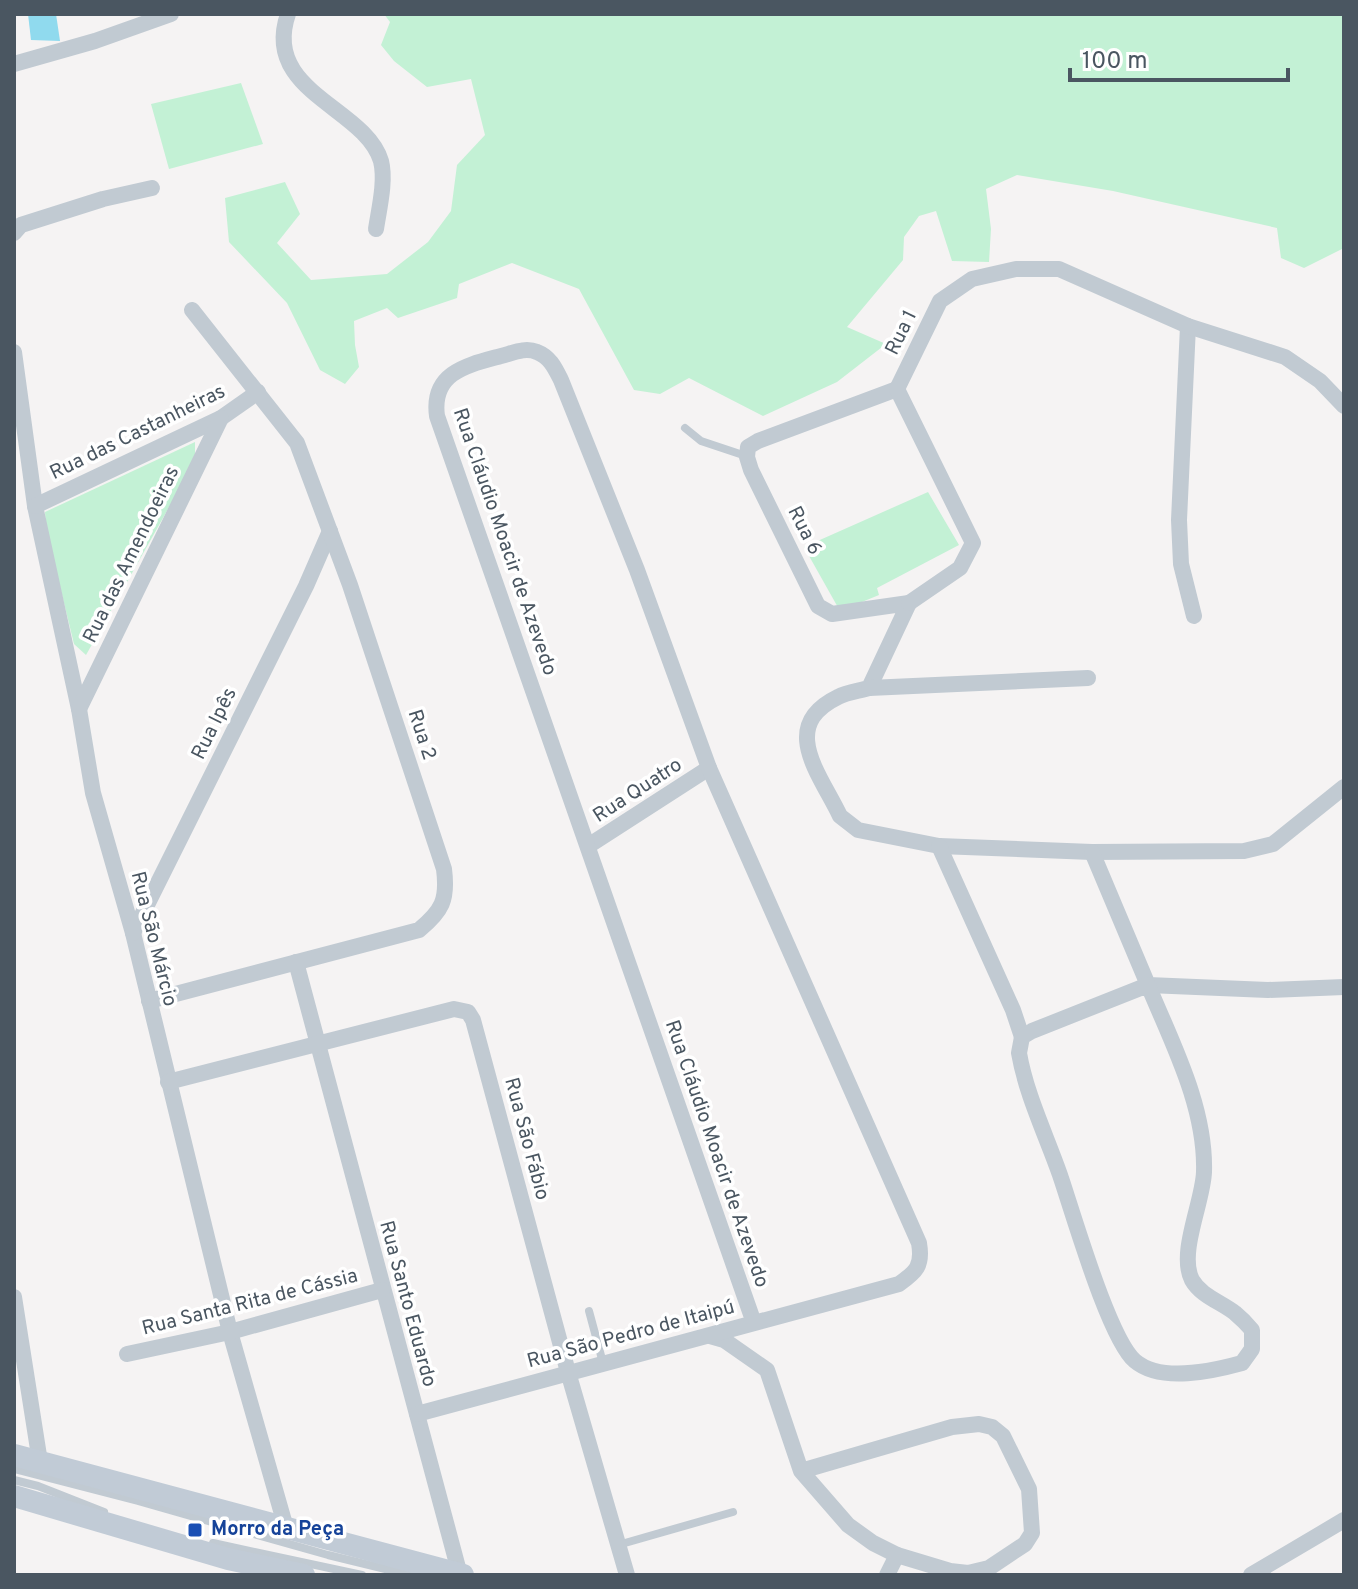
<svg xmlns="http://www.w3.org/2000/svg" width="1358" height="1589" font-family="Overpass,sans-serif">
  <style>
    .green { fill: #c3f1d5 }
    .water { fill: #90daee }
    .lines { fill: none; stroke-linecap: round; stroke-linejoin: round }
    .lane { stroke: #c1cad2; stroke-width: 8 }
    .street { stroke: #c1cad2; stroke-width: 16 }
    .secondary { stroke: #c1cbd6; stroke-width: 22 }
    .transit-dot { fill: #1a4fb4; stroke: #fff; stroke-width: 3 }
    .labels { text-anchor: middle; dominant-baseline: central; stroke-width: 7; stroke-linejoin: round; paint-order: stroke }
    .street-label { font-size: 20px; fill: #4a5661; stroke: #fff }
    .transit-label { font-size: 20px; font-weight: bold; fill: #164399; stroke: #fff; text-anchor: start }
  </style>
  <rect width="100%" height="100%" fill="#f5f3f3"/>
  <g class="green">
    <path d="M 384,14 L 1344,14 L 1344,251 L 1342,249 L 1304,268 L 1281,258 L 1277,228 L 1113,191 L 1017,175 L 986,189 L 991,229 L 989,262 L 952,261 L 936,211 L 919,216 L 904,237 L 903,260 L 847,327 L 886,344 L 837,382 L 763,416 L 689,378 L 660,394 L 634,390 L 579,289 L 512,263 L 459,284 L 457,298 L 398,318 L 387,308 L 354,321 L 355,345 L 359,367 L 345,384 L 320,370 L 287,303 L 229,242 L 225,198 L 285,182 L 300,214 L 277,243 L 311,280 L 387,274 L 428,242 L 451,211 L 457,165 L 485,135 L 471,79 L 427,87 L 394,61 L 381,45 L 390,22 Z"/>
    <path d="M 241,83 L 263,144 L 169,169 L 151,104 Z"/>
    <path d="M 195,442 L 195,461 L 86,655 L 74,644 L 46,529 L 45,512 Z"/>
    <path d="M 928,492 L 959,545 L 877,588 L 879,595 L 840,611 L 804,547 Z"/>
  </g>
  <path class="water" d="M 28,14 L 56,14 L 60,41 L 31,40 Z"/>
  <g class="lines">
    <g class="lane">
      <path d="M 685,428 L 701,441 L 746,456"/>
      <path d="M 589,1311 L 603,1363"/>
      <path d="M 14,1469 L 138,1501 L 328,1555 L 410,1575"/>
      <path d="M 14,1480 L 38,1486 L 104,1512"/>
      <path d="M 213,1543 L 362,1575"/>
      <path d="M 618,1545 L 733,1512"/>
    </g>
    <g class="street">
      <path d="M 288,14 C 261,92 365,107 381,161 C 386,181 379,209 376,229"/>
      <path d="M 14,64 L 95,41 L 171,14"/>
      <path d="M 14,233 L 21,225 L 103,199 L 152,188"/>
      <path d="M 1188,326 L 1179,520 L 1181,564 L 1194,616"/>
      <path d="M 14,352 L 35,506 L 79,709 L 93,793 L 133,933 L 230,1332 L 286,1528"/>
      <path d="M 897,389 L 758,441 L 748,447 L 747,457 L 751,470 L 818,606 L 832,614 L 909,603 L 869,688 C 859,691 847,692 838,697 C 778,726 820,774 840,816 L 858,830 L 939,846 L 1092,852 L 1244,851 L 1273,844 L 1344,787"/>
      <path d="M 35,506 L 221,418 L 258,392"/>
      <path d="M 909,603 L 960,568 L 973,543 L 897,389 L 940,301 L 972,279 L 1016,269 L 1059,269 L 1188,326 L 1285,357 L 1320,381 L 1344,406"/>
      <path d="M 869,688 L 1088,678"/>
      <path d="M 79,709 L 221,418"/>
      <path d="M 588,846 L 709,768"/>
      <path d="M 939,846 L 1013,1010 L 1022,1037"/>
      <path d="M 1092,852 L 1148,985 L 1268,990 L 1344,987"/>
      <path d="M 133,933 L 306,586 L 330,531"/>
      <path d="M 296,962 L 460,1575"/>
      <path d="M 1148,985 C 1172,1043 1206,1107 1204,1172 C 1203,1202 1178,1253 1192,1280 C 1201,1296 1221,1302 1235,1313 C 1241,1318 1247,1324 1252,1330 L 1252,1349 L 1242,1363 C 1213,1371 1161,1383 1135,1361 C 1109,1339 1073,1213 1060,1175 C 1046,1135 1026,1094 1019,1053 L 1022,1037 L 1032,1031 Z"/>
      <path d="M 149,1001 L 419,930 C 442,911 448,900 444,869 L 350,585 L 297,443 L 192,310"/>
      <path d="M 168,1082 L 454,1009 L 468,1012 L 473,1020 L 568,1372 L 627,1575"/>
      <path d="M 14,1297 L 40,1462"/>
      <path d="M 710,1336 L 724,1340 L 767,1370 L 801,1471 L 848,1525 L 873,1543 L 897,1555 L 950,1571 L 968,1573 L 989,1568 L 1025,1544 L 1032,1533 L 1029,1489 L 1003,1436 L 992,1427 L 979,1424 L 952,1427 L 801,1471"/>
      <path d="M 127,1354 L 230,1332 L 382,1290"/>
      <path d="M 417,1414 L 899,1284 C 916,1272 923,1266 919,1243 L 709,768 L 637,570 L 561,380 C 555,368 550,357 537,352 C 525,347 513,353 501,356 C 468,365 431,372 437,416 L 754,1323"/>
      <path d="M 887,1575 L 897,1555"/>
      <path d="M 1251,1575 L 1344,1520"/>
    </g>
    <g class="secondary">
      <path d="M 14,1455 L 463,1575"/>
      <path d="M 14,1496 L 228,1559 L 304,1575"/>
    </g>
  </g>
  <rect class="transit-dot" x="187" y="1522" width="16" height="16" rx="4"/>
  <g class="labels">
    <g class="street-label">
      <text transform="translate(902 333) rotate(-64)">Rua 1</text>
      <text transform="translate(138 433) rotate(-26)">Rua das Castanheiras</text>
      <text transform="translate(804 531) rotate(63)">Rua 6</text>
      <text transform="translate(504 542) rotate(71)">Rua Cláudio Moacir de Azevedo</text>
      <text transform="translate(132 555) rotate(-64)">Rua das Amendoeiras</text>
      <text transform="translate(215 724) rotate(-64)">Rua Ipês</text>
      <text transform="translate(421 735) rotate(72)">Rua 2</text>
      <text transform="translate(638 791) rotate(-33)">Rua Quatro</text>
      <text transform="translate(153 939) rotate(76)">Rua São Márcio</text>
      <text transform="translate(526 1139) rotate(75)">Rua São Fábio</text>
      <text transform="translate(716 1154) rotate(71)">Rua Cláudio Moacir de Azevedo</text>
      <text transform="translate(250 1303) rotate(-14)">Rua Santa Rita de Cássia</text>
      <text transform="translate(407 1304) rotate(75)">Rua Santo Eduardo</text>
      <text transform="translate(631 1335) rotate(-15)">Rua São Pedro de Itaipú</text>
    </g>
    <g class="transit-label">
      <text x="211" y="1530">Morro da Peça</text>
    </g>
  </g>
  <rect width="1358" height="1589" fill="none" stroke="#4a5661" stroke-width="32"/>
  <path d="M1070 68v12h218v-12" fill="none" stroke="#4a5661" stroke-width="4"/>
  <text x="1082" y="68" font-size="24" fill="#4a5661" stroke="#ffffff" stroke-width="6" paint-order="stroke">100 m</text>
</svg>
